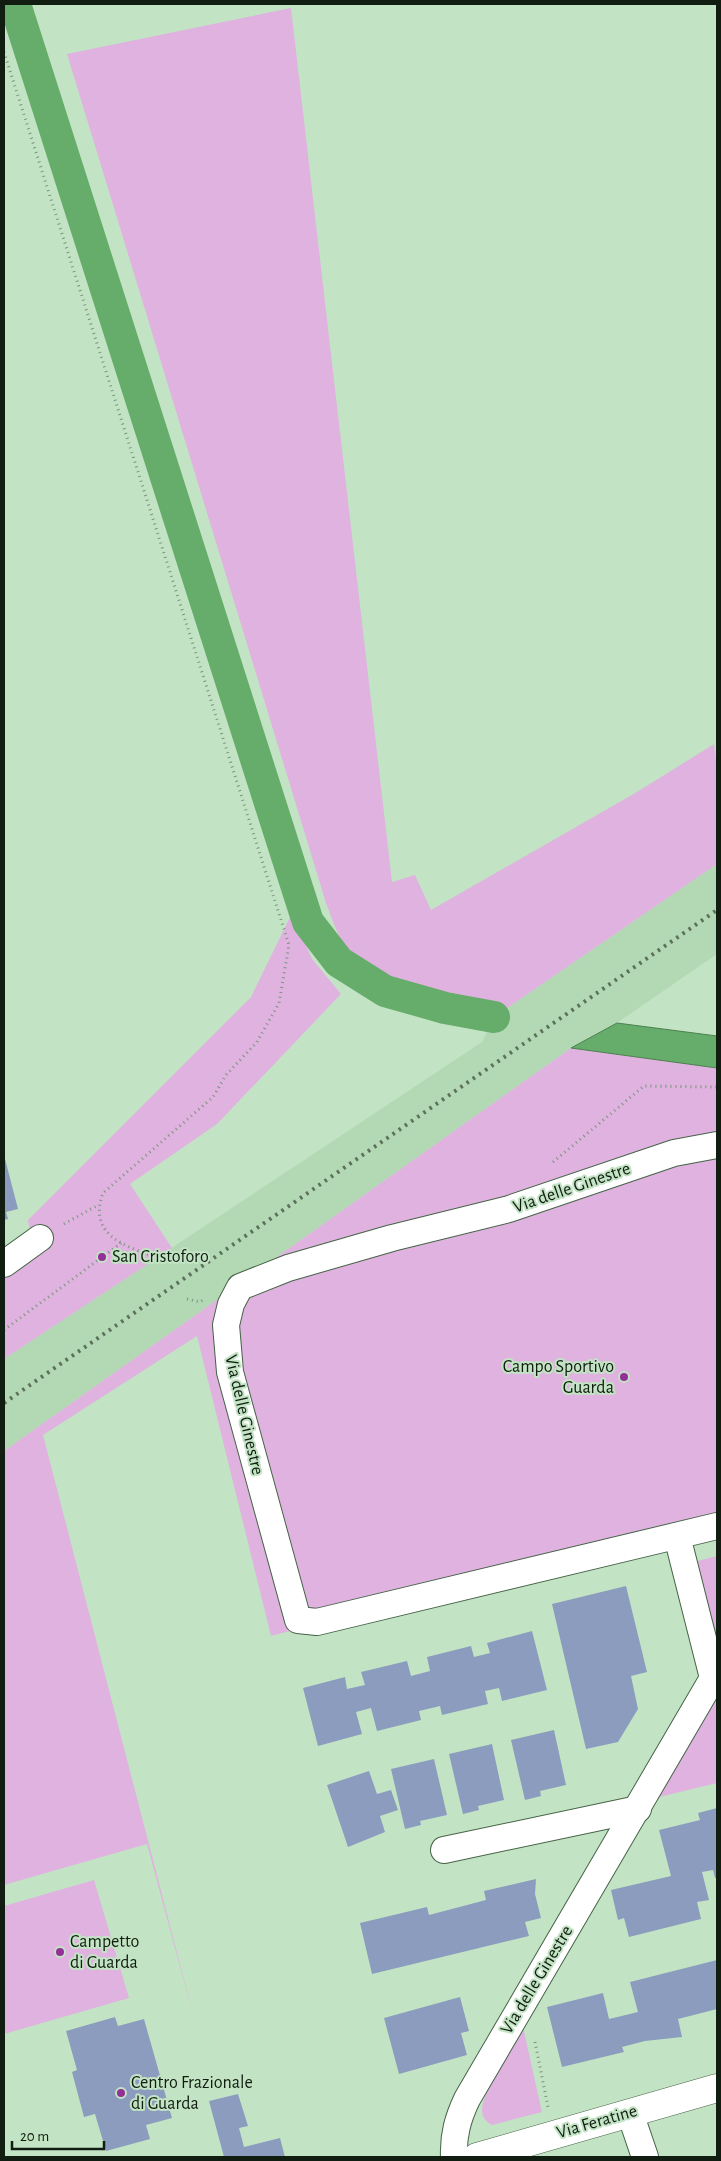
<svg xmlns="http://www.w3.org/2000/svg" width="721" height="2161" font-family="'Alegreya Sans',sans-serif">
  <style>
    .built { fill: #b3d9b4 }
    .green { fill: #dfb2e0 }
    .water { fill: #66ac6a; stroke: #4c814f }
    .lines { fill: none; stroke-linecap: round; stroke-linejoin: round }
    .canal { stroke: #66ac6a; stroke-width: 32 }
    .building { fill: #8b9cbf }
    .street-casing { stroke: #466347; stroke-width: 28 }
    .secondary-casing { stroke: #466347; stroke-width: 29 }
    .path { stroke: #7b947c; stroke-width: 3; stroke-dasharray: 1 4; stroke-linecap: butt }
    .street { stroke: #fff; stroke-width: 26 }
    .secondary { stroke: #fff; stroke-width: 28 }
    .rail { stroke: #5c715c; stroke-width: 4; stroke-dasharray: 2.5 5; stroke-linecap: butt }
    .poi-dot { fill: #933198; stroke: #c3e4c4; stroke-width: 2 }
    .labels { text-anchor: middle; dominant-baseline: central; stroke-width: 4; stroke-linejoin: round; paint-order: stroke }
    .street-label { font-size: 18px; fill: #111d11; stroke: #c3e4c4 }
    .poi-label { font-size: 18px; fill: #111d11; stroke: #c3e4c4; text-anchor: start }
  </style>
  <rect width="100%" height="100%" fill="#c3e4c4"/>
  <path class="built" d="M 717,864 L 717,954 L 617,1023 L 571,1048 L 4,1451 L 4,1359 L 482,1042 L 494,1017 Z"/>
  <g class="green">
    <path d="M 291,8 L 392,882 L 415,875 L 431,910 L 637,792 L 714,744 L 717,769 L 717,864 L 500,1013 C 456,1002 391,994 358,963 C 341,948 334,923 326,903 L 67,54 Z"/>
    <path d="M 292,913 L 312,959 L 341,994 L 217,1124 L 130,1184 L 172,1248 L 4,1359 L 4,1258 L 31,1238 L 28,1220 L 251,997 Z"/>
    <path d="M 571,1048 L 717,1068 L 717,1517 L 271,1636 L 197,1336 L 43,1435 L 196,2026 L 147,1844 L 4,1885 L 4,1451 Z"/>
    <path d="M 717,1556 L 717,1654 L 694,1562 Z"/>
    <path d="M 717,1695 L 717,1783 L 655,1798 Z"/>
    <path d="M 94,1880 L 129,1998 L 4,2034 L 4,1906 Z"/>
    <path d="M 523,2027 L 542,2112 L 492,2125 C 479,2118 481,2108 485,2096 Z"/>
  </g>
  <path class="water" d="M 617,1023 L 717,1036 L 717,1068 L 571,1048 Z"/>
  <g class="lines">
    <path class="canal" d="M 15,4 L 308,922 L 339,962 L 385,991 L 445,1008 L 494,1017"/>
  </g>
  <g class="building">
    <path d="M 4,1155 L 18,1209 L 6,1212 L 8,1219 L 4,1220 Z"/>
    <path d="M 626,1586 L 647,1672 L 631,1676 L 638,1709 L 618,1742 L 586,1749 L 552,1604 Z"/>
    <path d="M 532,1631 L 547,1690 L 502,1701 L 499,1688 L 485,1691 L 488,1704 L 442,1715 L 440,1706 L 419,1711 L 421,1720 L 377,1731 L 371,1708 L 356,1712 L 362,1734 L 318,1746 L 303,1688 L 345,1677 L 347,1689 L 365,1685 L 361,1672 L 407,1661 L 411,1676 L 430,1671 L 427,1657 L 471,1646 L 474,1657 L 490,1653 L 487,1643 Z"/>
    <path d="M 554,1730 L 566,1785 L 540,1791 L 541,1796 L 525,1800 L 511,1740 Z"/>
    <path d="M 492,1744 L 504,1800 L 478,1806 L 479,1810 L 463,1814 L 449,1754 Z"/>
    <path d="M 434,1759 L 447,1815 L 420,1821 L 421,1825 L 405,1829 L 391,1769 Z"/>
    <path d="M 369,1771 L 377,1794 L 391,1790 L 398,1810 L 380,1816 L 385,1832 L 348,1847 L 327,1785 Z"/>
    <path d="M 717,1808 L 717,1878 L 715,1878 L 713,1870 L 702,1872 L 709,1900 L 697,1902 L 701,1919 L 629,1937 L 624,1918 L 618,1920 L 611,1890 L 671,1876 L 659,1830 L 700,1820 L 698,1813 Z"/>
    <path d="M 536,1879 L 535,1894 L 541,1918 L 525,1922 L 529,1936 L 372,1974 L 360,1923 L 427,1907 L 429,1915 L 486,1900 L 484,1891 Z"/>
    <path d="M 717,1960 L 717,2009 L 678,2019 L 682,2037 L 645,2041 L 622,2047 L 624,2052 L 562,2067 L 547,2007 L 603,1993 L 609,2019 L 638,2012 L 630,1982 Z"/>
    <path d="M 460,1997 L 469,2031 L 461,2033 L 467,2055 L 399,2074 L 384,2018 Z"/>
    <path d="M 115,2017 L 118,2026 L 144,2019 L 172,2118 L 146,2125 L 150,2139 L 106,2151 L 95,2114 L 84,2117 L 72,2072 L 77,2070 L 66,2031 Z"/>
    <path d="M 238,2094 L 248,2126 L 239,2128 L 244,2147 L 280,2138 L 285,2157 L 224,2157 L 209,2101 Z"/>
  </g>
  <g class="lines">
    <defs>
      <g id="street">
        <path d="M 717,1145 L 674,1153 L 509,1209 L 392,1238 L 288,1268 L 240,1287 L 231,1304 L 226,1325 L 230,1372 L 298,1620 L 317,1622 L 717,1526"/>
        <path d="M 4,1264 L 40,1238"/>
        <path d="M 677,1536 L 713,1678"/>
        <path d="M 444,1850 L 638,1809"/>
        <path d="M 630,2113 L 645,2157"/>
        <path d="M 454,2157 C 453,2135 458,2118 467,2099 L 713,1678 L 717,1676"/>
      </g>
      <path id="secondary" d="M 477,2157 L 717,2088"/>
    </defs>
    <use href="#street" class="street-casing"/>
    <use href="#secondary" class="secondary-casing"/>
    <g class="path">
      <path d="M 4,5 L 8,4"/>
      <path d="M 4,52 L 289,945 L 279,1003 L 257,1042 L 226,1075 L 213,1097 L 103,1193 C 87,1236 127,1247 159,1258"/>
      <path d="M 553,1162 L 644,1086 L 717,1087"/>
      <path d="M 64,1224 L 98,1205"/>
      <path d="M 187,1299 L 200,1302 L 203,1300"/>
      <path d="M 4,1330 L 121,1243"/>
      <path d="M 535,2042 L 548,2107"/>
    </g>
    <use href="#street" class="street"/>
    <use href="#secondary" class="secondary"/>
    <path class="rail" d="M 4,1403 L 717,910"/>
  </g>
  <g class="poi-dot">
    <circle cx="102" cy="1257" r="5"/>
    <circle cx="624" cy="1377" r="5"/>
    <circle cx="60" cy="1952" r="5"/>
    <circle cx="121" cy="2093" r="5"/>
  </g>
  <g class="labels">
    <g class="street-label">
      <text transform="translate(572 1188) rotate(-19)">Via delle Ginestre</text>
      <text transform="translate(244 1415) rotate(77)">Via delle Ginestre</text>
      <text transform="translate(537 1980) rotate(-59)">Via delle Ginestre</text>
      <text transform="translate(597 2122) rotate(-16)">Via Feratine</text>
    </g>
    <g class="poi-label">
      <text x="112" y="1257">San Cristoforo</text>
      <text x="614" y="1367" text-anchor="end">Campo Sportivo<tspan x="614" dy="21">Guarda</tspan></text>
      <text x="70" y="1942">Campetto<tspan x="70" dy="21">di Guarda</tspan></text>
      <text x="131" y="2083">Centro Frazionale<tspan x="131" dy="21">di Guarda</tspan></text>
    </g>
  </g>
  <rect width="721" height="2161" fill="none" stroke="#111d11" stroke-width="10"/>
  <path d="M12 2141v8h92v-8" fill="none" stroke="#111d11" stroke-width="2.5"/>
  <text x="20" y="2141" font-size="15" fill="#111d11" stroke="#c3e4c4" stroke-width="4" paint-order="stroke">20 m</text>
</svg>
